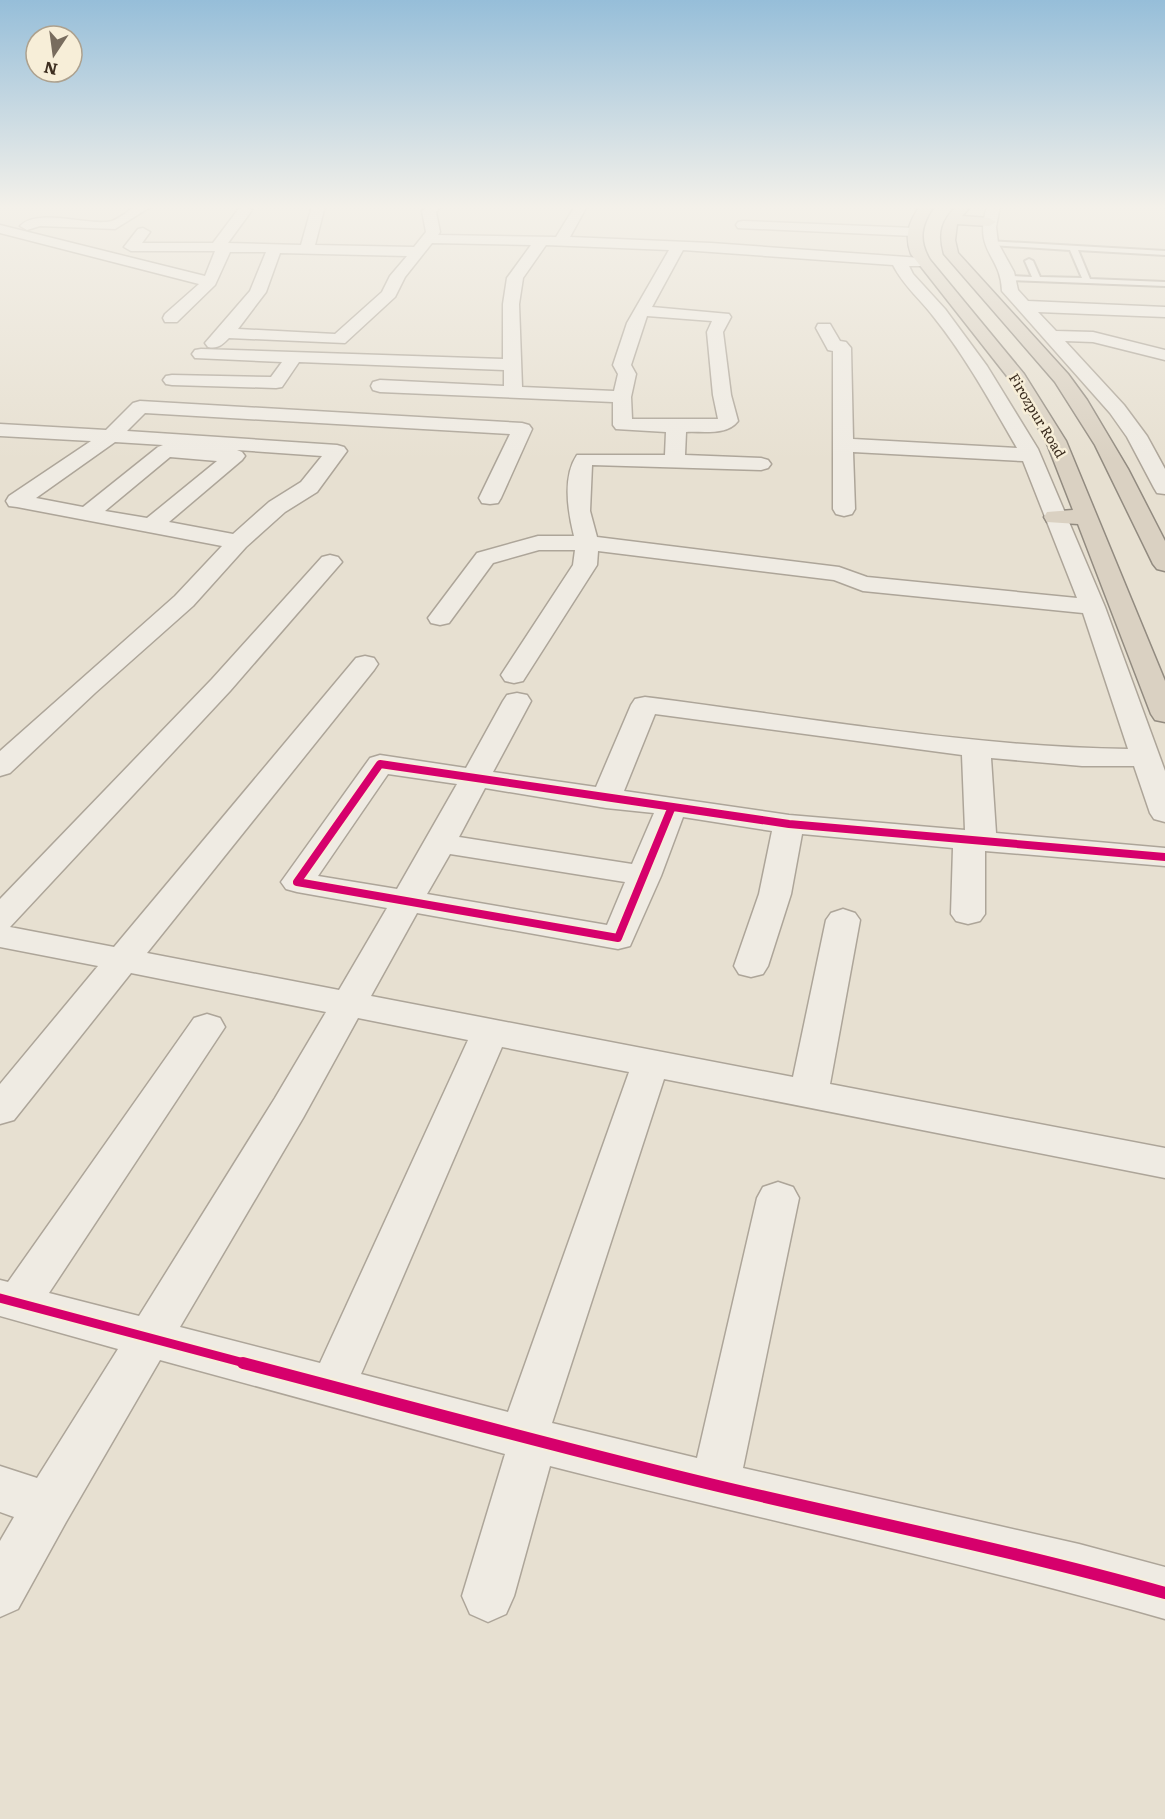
<svg xmlns="http://www.w3.org/2000/svg" width="1165" height="1819" font-family="Literata,serif">
  <style>
    .lines { fill: none; stroke-linecap: round; stroke-linejoin: round }
    .lane-casing { stroke: #ada599; stroke-width: 4 }
    .street-casing { stroke: #ada599; stroke-width: 3 }
    .highway-casing { stroke: #928b80; stroke-width: 3 }
    .lane { fill: #efebe3; fill-rule: evenodd }
    .street { fill: #efebe3; fill-rule: evenodd }
    .highway { fill: #dad1c2; fill-rule: evenodd }
    .path-bridge { stroke: #c8c2b9; stroke-width: 1.5; stroke-dasharray: 2 1.5; stroke-linecap: butt }
    .cycleway-far2-casing { stroke: #f7eed8; stroke-width: 11 }
    .cycleway-far1-casing { stroke: #f7eed8; stroke-width: 13 }
    .cycleway-casing { stroke: #f7eed8; stroke-width: 16 }
    .cycleway-far2 { stroke: #d6006c; stroke-width: 8 }
    .cycleway-far1 { stroke: #d6006c; stroke-width: 9 }
    .cycleway { stroke: #d6006c; stroke-width: 12 }
    .labels { text-anchor: middle; dominant-baseline: central; stroke-width: 5; stroke-linejoin: round; paint-order: stroke }
    .far-street-label { font-size: 14px; fill: #3d2e20; stroke: #f7eed8 }
  </style>
  <rect width="100%" height="100%" fill="#e7e0d1"/>
  <g class="lines">
    <defs>
      <path id="lane" d="M 988,241 L 1165,251 L 1165,255 L 1078,250 L 1090,279 L 1165,282 L 1165,286 L 1007,280 L 1006,278 L 1010,276 L 1032,277 L 1025,261 L 1029,259 L 1033,261 L 1040,277 L 1082,278 L 1070,250 L 991,245 Z"/>
      <g id="street">
        <path d="M 136,206 L 152,206 L 115,229 L 40,226 L 27,230 L 20,226 C 38,207 90,227 112,221 C 120,218 129,210 136,206 Z"/>
        <path d="M 245,206 L 252,210 L 228,243 L 301,245 L 312,206 L 325,206 L 315,245 L 414,247 L 426,232 L 422,211 L 427,206 L 441,206 L 436,212 L 440,232 L 438,235 L 556,237 L 575,206 L 587,206 L 570,237 L 711,243 L 921,258 L 928,262 L 921,266 L 909,266 L 913,274 L 945,309 L 987,366 L 1038,449 L 1105,607 L 1165,771 L 1165,822 L 1154,819 L 1150,813 L 1134,766 L 1082,766 L 991,758 L 996,833 L 1165,848 L 1165,866 L 985,851 L 985,914 L 980,921 L 968,924 L 956,921 L 951,914 L 953,848 L 802,834 L 791,894 L 768,966 L 763,974 L 751,977 L 739,974 L 734,966 L 759,894 L 772,831 L 683,817 L 661,876 L 630,946 L 618,949 L 417,913 L 371,996 L 793,1077 L 826,920 L 831,913 L 843,909 L 855,913 L 860,920 L 830,1084 L 1165,1148 L 1165,1178 L 664,1079 L 552,1423 L 697,1458 L 757,1198 L 763,1187 L 778,1182 L 793,1187 L 799,1198 L 743,1468 L 1079,1544 L 1165,1567 L 1165,1619 C 962,1561 754,1518 550,1466 L 514,1596 L 506,1614 L 488,1622 L 470,1614 L 462,1596 L 505,1454 L 160,1360 L 66,1522 L 18,1609 L 0,1617 L 0,1541 L 14,1517 L 0,1512 L 0,1466 L 37,1478 L 118,1349 L 0,1316 L 0,1280 L 8,1282 L 194,1018 L 207,1014 L 220,1018 L 225,1027 L 49,1293 L 139,1316 L 275,1098 L 326,1012 L 131,973 L 14,1120 L 0,1124 L 0,1084 L 98,966 L 0,947 L 0,899 L 212,679 L 322,557 L 330,555 L 338,557 L 342,562 L 230,691 L 10,927 L 114,947 L 356,658 L 365,656 L 374,658 L 378,664 L 374,670 L 147,953 L 339,990 L 387,908 L 297,892 L 286,889 L 281,882 L 370,758 L 380,755 L 466,768 L 503,701 L 507,695 L 517,693 L 527,695 L 531,701 L 493,772 L 596,787 L 631,705 L 635,699 L 645,697 C 804,717 969,747 1128,749 L 1083,613 L 863,591 L 834,580 L 598,551 L 597,565 L 523,681 L 514,683 L 505,681 L 501,675 L 573,565 L 575,550 L 539,550 L 493,563 L 449,623 L 440,625 L 431,623 L 428,618 L 477,553 L 538,536 L 574,536 C 568,512 562,477 577,455 L 665,455 L 666,432 L 616,429 L 613,425 L 613,402 L 380,392 L 373,390 L 371,386 L 373,382 L 380,380 L 504,386 L 504,370 L 299,362 L 282,387 L 276,388 L 172,385 L 166,384 L 163,380 L 166,376 L 172,375 L 271,377 L 282,362 L 195,358 L 192,354 L 195,350 L 201,349 L 503,359 L 503,304 L 507,278 L 531,245 L 432,243 L 405,277 L 395,297 L 345,343 L 229,338 C 222,345 218,349 208,347 L 205,343 L 250,291 L 266,252 L 230,252 L 215,285 L 177,322 L 165,322 L 163,318 L 165,314 L 199,284 L 0,233 L 0,225 L 205,276 L 215,251 L 131,251 L 124,247 L 138,229 L 143,228 L 150,232 L 142,243 L 213,243 L 240,207 ZM 546,245 L 669,250 L 627,323 L 613,365 L 618,374 L 614,391 L 522,387 L 519,304 L 523,278 ZM 683,250 L 893,265 C 903,285 920,299 933,316 C 966,357 991,403 1017,448 L 853,439 L 851,348 L 846,342 L 840,341 L 830,324 L 818,324 L 816,328 L 828,350 L 833,351 L 833,509 L 836,514 L 844,516 L 852,514 L 855,509 L 853,452 L 1023,461 L 1077,598 L 867,577 L 839,567 L 597,537 L 590,511 L 592,465 L 761,470 L 768,468 L 771,464 L 768,460 L 761,458 L 685,455 L 686,432 C 702,431 727,436 738,421 L 731,395 L 723,332 L 731,317 L 729,314 L 652,307 ZM 280,253 L 407,256 L 390,276 L 382,292 L 335,334 L 238,329 L 266,292 ZM 647,316 L 712,321 L 707,332 L 713,395 L 718,419 L 632,419 L 631,397 L 636,374 L 631,365 ZM 655,714 L 962,755 L 965,830 L 789,815 L 624,791 ZM 388,774 L 457,784 L 397,889 L 318,876 ZM 485,788 L 606,808 L 654,813 L 632,864 L 459,837 ZM 450,854 L 625,882 L 607,925 L 427,894 ZM 358,1018 L 468,1040 L 320,1363 L 180,1327 L 303,1118 ZM 502,1047 L 629,1072 L 508,1412 L 361,1374 Z"/>
        <path d="M 987,206 L 1000,206 L 996,227 L 998,243 L 1014,272 L 1018,290 L 1028,301 L 1165,307 L 1165,317 L 1038,312 L 1056,331 L 1093,332 L 1165,350 L 1165,360 L 1093,342 L 1065,341 L 1124,405 L 1147,436 L 1165,469 L 1165,494 L 1157,493 L 1154,488 L 1127,437 L 1110,413 L 1002,291 C 1001,254 973,253 987,206 Z"/>
        <path d="M 743,221 L 914,228 L 921,232 L 914,236 L 738,228 L 736,225 L 738,222 Z"/>
        <path d="M 140,401 L 522,423 L 529,425 L 532,429 L 501,498 L 498,503 L 490,504 L 482,503 L 479,498 L 510,434 L 145,413 L 127,431 L 337,445 L 344,447 L 347,451 L 317,492 L 285,512 L 246,547 L 193,606 L 95,693 L 10,773 L 0,776 L 0,751 L 175,596 L 222,546 L 17,507 L 9,506 L 6,501 L 9,496 L 91,441 L 0,436 L 0,424 L 106,430 L 133,403 ZM 115,442 L 163,445 L 158,447 L 83,507 L 36,498 ZM 237,450 L 322,456 L 301,482 L 269,502 L 233,534 L 169,522 L 242,460 L 245,456 L 242,452 ZM 170,457 L 217,461 L 147,518 L 105,511 Z"/>
      </g>
      <g id="highway">
        <path d="M 920,206 L 934,206 C 921,225 918,240 930,260 L 1024,374 L 1066,441 L 1165,681 L 1165,722 L 1155,720 L 1151,714 L 1078,524 L 1047,522 L 1044,517 L 1047,512 L 1073,510 L 1046,441 L 1010,380 L 911,254 C 904,235 909,222 920,206 Z"/>
        <path d="M 957,206 L 971,206 L 962,216 L 989,218 L 996,222 L 989,226 L 957,224 L 955,240 L 958,253 L 1068,374 L 1087,400 L 1128,469 L 1165,541 L 1165,571 L 1157,569 L 1153,564 L 1095,445 L 1055,382 L 944,254 C 938,233 942,220 957,206 Z"/>
      </g>
    </defs>
    <use href="#lane" class="lane-casing"/>
    <use href="#street" class="street-casing"/>
    <use href="#highway" class="highway-casing"/>
    <use href="#lane" class="lane"/>
    <use href="#street" class="street"/>
    <use href="#highway" class="highway"/>
    <path class="path-bridge" d="M 987,206 L 999,206"/>
    <defs>
      <path id="cycleway-far2" d="M 671,809 L 618,938 L 297,882 L 380,764 L 789,824 L 1165,857"/>
      <path id="cycleway-far1" d="M 0,1298 L 248,1364"/>
      <path id="cycleway" d="M 243,1363 C 400,1404 556,1447 714,1485 C 865,1521 1016,1551 1165,1593"/>
    </defs>
    <use href="#cycleway-far2" class="cycleway-far2-casing"/>
    <use href="#cycleway-far1" class="cycleway-far1-casing"/>
    <use href="#cycleway" class="cycleway-casing"/>
    <use href="#cycleway-far2" class="cycleway-far2"/>
    <use href="#cycleway-far1" class="cycleway-far1"/>
    <use href="#cycleway" class="cycleway"/>
  </g>
  <linearGradient id="sky" x2="0" y2="1"><stop stop-color="#96bed9"/><stop offset="0.45" stop-color="#f4f1ea"/><stop offset="1" stop-color="#f4f1ea" stop-opacity="0"/></linearGradient>
  <rect width="1165" height="460" fill="url(#sky)"/>
  <g class="labels">
    <g class="far-street-label">
      <text transform="translate(1038 415) rotate(59)">Firozpur Road</text>
    </g>
  </g>
  <g transform="translate(54 54) rotate(193)"><circle r="28" fill="#f7eed8" stroke="#ada18e" stroke-width="1.5"/>
  <path d="M0-4.5L10 22L0 15L-10 22Z" fill="#786c5e"/>
  <text y="-9" font-size="16" font-weight="bold" text-anchor="middle" fill="#3d2e20">N</text>
  </g>
</svg>
